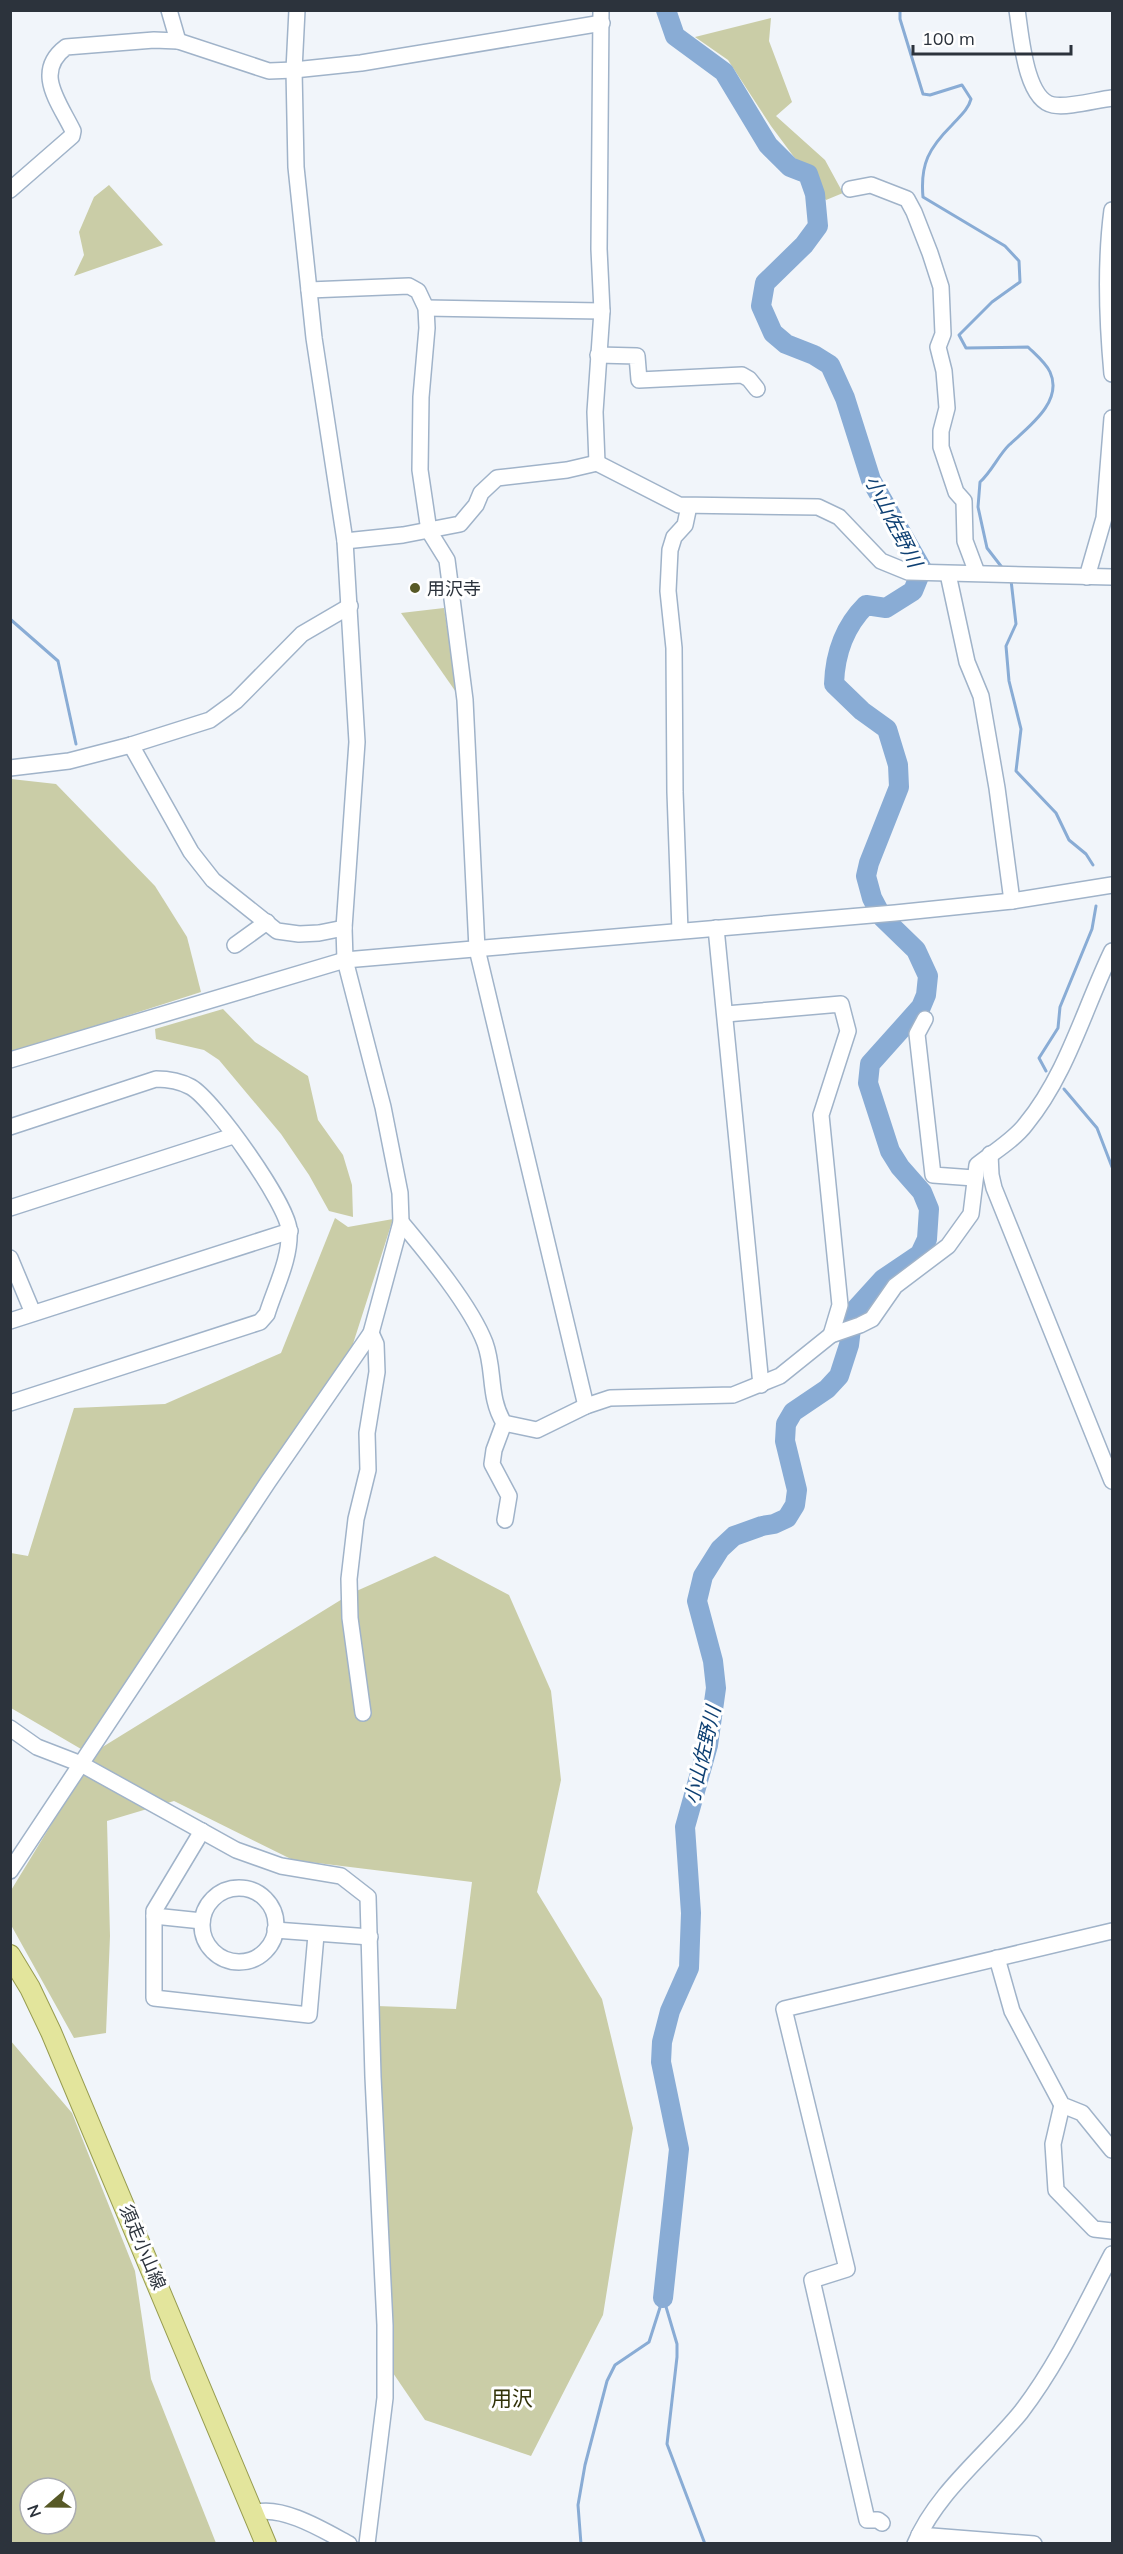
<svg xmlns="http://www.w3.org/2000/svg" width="1123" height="2554" font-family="Mulish,'Noto Sans JP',sans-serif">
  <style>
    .green { fill: #cacda7; fill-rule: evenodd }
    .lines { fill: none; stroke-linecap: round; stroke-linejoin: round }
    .stream { stroke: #89acd5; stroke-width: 3 }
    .river { stroke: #89acd5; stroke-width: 20 }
    .minor-casing { stroke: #a0b3c9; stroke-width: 18 }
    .major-casing { stroke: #979c50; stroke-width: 22 }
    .minor { stroke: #fff; stroke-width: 15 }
    .major { stroke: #e3e59c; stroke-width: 20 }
    .poi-dot { fill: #575926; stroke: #fff; stroke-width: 2 }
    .labels { text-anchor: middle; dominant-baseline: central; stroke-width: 6; stroke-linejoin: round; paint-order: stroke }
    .poi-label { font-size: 18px; fill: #2c333c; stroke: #fff; text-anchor: start }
    .street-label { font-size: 18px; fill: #2c333c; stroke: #fff }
    .water-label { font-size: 20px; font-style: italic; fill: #0e4073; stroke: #fff }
    .quarter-label { font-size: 21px; fill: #323309; stroke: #fff }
  </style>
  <rect width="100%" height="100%" fill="#f1f5fa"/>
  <g class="green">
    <path d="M 771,18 L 769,41 L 792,102 L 776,116 L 825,160 L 843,193 L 826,200 L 771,126 L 728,60 L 695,37 Z"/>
    <path d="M 109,185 L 163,245 L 74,276 L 84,255 L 79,232 L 94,197 Z"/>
    <path d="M 444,608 L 458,695 L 401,613 Z"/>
    <path d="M 11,779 L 56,784 L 155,886 L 187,937 L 201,992 L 11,1053 Z"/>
    <path d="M 223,1009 L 255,1042 L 308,1076 L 318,1120 L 343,1155 L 352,1185 L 353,1217 L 329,1211 L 309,1175 L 281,1134 L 219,1060 L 204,1050 L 156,1039 L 155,1029 Z"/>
    <path d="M 335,1218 L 348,1227 L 393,1219 L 352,1347 L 247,1531 L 173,1623 L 81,1749 L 11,1708 L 11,1553 L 28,1556 L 74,1408 L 165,1404 L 281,1353 Z"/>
    <path d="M 435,1556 L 509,1595 L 551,1691 L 561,1780 L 537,1892 L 602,1999 L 633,2128 L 603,2315 L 531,2456 L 425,2420 L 393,2373 L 377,2312 L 377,2006 L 456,2009 L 472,1882 L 293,1860 L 174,1801 L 107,1821 L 110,1936 L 106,2033 L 74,2038 L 11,1925 L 10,1892 L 96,1751 L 352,1593 Z"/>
    <path d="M 10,2040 L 72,2113 L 135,2271 L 151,2379 L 216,2543 L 15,2544 L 11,2541 ZM 30,2488 L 66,2488 L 66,2524 L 30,2524 Z"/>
  </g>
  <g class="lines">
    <g class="stream">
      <path d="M 900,10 L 900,19 L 923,94 L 930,95 L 962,85 L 971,99 C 968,110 960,116 952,125 C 929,148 920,164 923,197 L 1005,246 L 1019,261 L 1020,282 L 992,302 L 959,335 L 966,348 L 1028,347 C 1035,354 1046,363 1050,372 C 1064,402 1027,428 1009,445 C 998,456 992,471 980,482 L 978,507 L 987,548 L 1004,570"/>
      <path d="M 1011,580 L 1016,624 L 1006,646 L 1009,681 L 1021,729 L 1016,771 L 1056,813 L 1069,840 L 1086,854 L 1093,865"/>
      <path d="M 10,619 L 58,661 L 76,744"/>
      <path d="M 1046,1071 L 1039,1058 L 1058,1028 L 1060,1007 L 1092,929 L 1096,906"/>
      <path d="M 1064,1089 L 1097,1128 L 1112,1167"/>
      <path d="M 664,2300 L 677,2344 L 677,2357 L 667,2444 L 705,2544"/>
      <path d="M 581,2544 L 578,2505 L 585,2465 L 607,2381 L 615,2365 L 649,2342 L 663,2298"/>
    </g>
    <path class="river" d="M 663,2298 L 679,2149 L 661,2062 L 662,2042 L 670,2011 L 689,1968 L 691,1913 L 685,1827 L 708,1745 L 716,1688 L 713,1661 L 697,1601 L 703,1576 L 720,1549 L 734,1536 L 762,1526 L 774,1524 L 787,1518 L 795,1505 L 797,1490 L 785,1441 L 786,1424 L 793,1412 L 827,1389 L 839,1376 L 849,1345 L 853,1312 L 883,1279 L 920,1254 L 927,1239 L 929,1209 L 922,1192 L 900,1167 L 890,1151 L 868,1083 L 870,1064 L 921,1007 L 926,995 L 928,976 L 916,950 L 882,917 L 872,898 L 866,876 L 869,863 L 899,787 L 898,765 L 887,729 L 862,711 L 834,684 C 835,653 844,627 866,605 L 886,608 L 913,591 L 922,569 L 871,480 L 845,398 L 830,365 L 814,355 L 786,344 L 773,333 L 761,306 L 765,283 L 804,245 L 818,226 L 815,194 L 808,174 L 790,167 L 768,145 L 724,72 L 675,36 L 666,10"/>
    <defs>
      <g id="minor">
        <path d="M 169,10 L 178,41"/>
        <path d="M 1017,10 C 1021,34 1025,100 1053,105 C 1068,108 1096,100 1112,98"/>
        <path d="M 850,189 L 871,185 L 907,199 L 914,212 L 930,253 L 941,287 L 943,334 L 938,347 L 944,371 L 947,408 L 941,431 L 941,447 L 956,492 L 964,501 L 965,541 L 977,573"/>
        <path d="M 10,190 L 72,136 L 73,131 C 59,102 33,72 66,47 L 154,40 L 178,41 L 269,71 L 294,70 L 361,63 L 602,23"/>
        <path d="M 1112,210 C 1105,263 1107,320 1112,374"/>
        <path d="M 309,290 L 409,286 L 418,291 L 426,308 L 427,328 L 421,397 L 420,470 L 429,531 L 447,560 L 465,700 L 477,949 L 586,1406"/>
        <path d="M 426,308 L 602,311"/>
        <path d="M 598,355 L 637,356 L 639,380 L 742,375 L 749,379 L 757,389"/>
        <path d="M 597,463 L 595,412 L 602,311 L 599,249 L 601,10"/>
        <path d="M 345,541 L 403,535 L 460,524 L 476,505 L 481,493 L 497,478 L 567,470 L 597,463 L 679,505 L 818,507 L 839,517 L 881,561 L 908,572 L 1112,577"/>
        <path d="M 948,574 L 967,662 L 981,696 L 997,788 L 1012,901"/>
        <path d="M 1087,577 L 1104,518 L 1112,418"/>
        <path d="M 131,745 L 191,852 L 213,880 L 277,931 L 299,934 L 319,933 L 344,928"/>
        <path d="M 10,768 L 69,761 L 131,745 L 210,720 L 236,701 L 302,634 L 350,606"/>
        <path d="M 716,928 L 761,1385"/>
        <path d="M 680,931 L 675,792 L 674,648 L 668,591 L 670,550 L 674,537 L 685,525 L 689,506"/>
        <path d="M 235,945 L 267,922"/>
        <path d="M 726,1014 L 841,1004 L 848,1031 L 821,1115 L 840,1305 L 831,1335"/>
        <path d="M 925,1019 L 917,1034 L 933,1175 L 974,1178"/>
        <path d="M 10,1060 L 345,960 L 895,913 L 1012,901 L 1112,885"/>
        <path d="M 10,1127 L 156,1079 C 168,1079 180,1081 191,1087 C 214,1100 288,1205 289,1230 C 291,1258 275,1288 267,1314 L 260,1322 L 10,1403"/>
        <path d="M 990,1154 L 991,1175 L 994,1188 L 1112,1481"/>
        <path d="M 10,1208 L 233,1136"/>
        <path d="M 401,1222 C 427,1253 471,1306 485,1343 C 495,1370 488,1397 504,1423 L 537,1430 L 586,1406 L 610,1398 L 733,1395 L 780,1376 L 831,1335 L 860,1325 L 872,1319 L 895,1286 L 948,1246 L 971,1214 L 977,1165 C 992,1153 1014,1140 1026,1124 C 1067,1074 1084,1009 1112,951"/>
        <path d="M 10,1258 L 33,1313"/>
        <path d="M 10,1321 L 290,1231"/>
        <path d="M 504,1423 L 494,1450 L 492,1464 L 509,1496 L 505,1520"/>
        <path d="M 363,1713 L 350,1618 L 349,1579 L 356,1519 L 368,1470 L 367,1433 L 377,1372 L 376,1344 L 371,1333"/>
        <path d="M 10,1728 L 37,1747 L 81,1764 L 236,1850 L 281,1866 L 341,1876 L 368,1897 L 373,2077 L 385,2325 L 385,2398 L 367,2544"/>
        <path d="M 202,1831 L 154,1911 L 154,1998 L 309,2015 L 316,1935"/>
        <path d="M 10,1871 L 268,1482 L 371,1333 L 401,1222 L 400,1193 L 383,1107 L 345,960 L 344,928 L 357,742 L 345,541 L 314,338 L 296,167 L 294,70 L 297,10"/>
        <circle cx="239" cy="1925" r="37"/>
        <path d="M 154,1916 L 202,1921"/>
        <path d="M 275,1930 L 370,1937"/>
        <path d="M 997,1958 L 1012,2011 L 1062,2105 L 1082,2113 L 1112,2150"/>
        <path d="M 1062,2105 L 1053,2144 L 1056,2190 L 1094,2229 L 1112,2231"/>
        <path d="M 254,2513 C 281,2504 325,2531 349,2544"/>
        <path d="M 882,2523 L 878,2520 L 867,2520 L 812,2280 L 847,2269 L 784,2009 L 1112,1931"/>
        <path d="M 919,2535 L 1034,2544"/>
        <path d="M 915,2544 C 936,2493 987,2454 1021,2412 C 1058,2364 1084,2307 1112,2254"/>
      </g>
      <path id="major" d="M 10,1955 L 30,1988 L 51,2032 L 266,2544"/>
    </defs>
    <use href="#minor" class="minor-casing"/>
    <use href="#major" class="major-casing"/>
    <use href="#minor" class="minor"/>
    <use href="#major" class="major"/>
  </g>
  <circle class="poi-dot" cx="415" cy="588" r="6"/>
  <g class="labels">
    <g class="poi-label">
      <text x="427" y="588">用沢寺</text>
    </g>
    <g class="street-label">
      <text transform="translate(143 2247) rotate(67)">須走小山線</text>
    </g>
    <g class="water-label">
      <text transform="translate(894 521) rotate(63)">小山佐野川</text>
      <text transform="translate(702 1755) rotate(-77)">小山佐野川</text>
    </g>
    <g class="quarter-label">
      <text x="512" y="2398">用沢</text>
    </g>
  </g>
  <rect width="1123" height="2554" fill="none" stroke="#2c333c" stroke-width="24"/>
  <g transform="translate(48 2506) rotate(250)"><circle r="28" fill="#ffffff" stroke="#abadb1" stroke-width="1.5"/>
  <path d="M0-4.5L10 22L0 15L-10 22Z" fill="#575926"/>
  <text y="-9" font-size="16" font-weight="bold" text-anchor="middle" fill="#2c333c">N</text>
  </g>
  <path d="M913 45v9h158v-9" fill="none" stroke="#2c333c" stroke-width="3"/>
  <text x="922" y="45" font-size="18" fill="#2c333c" stroke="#ffffff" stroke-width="4.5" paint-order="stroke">100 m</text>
</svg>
